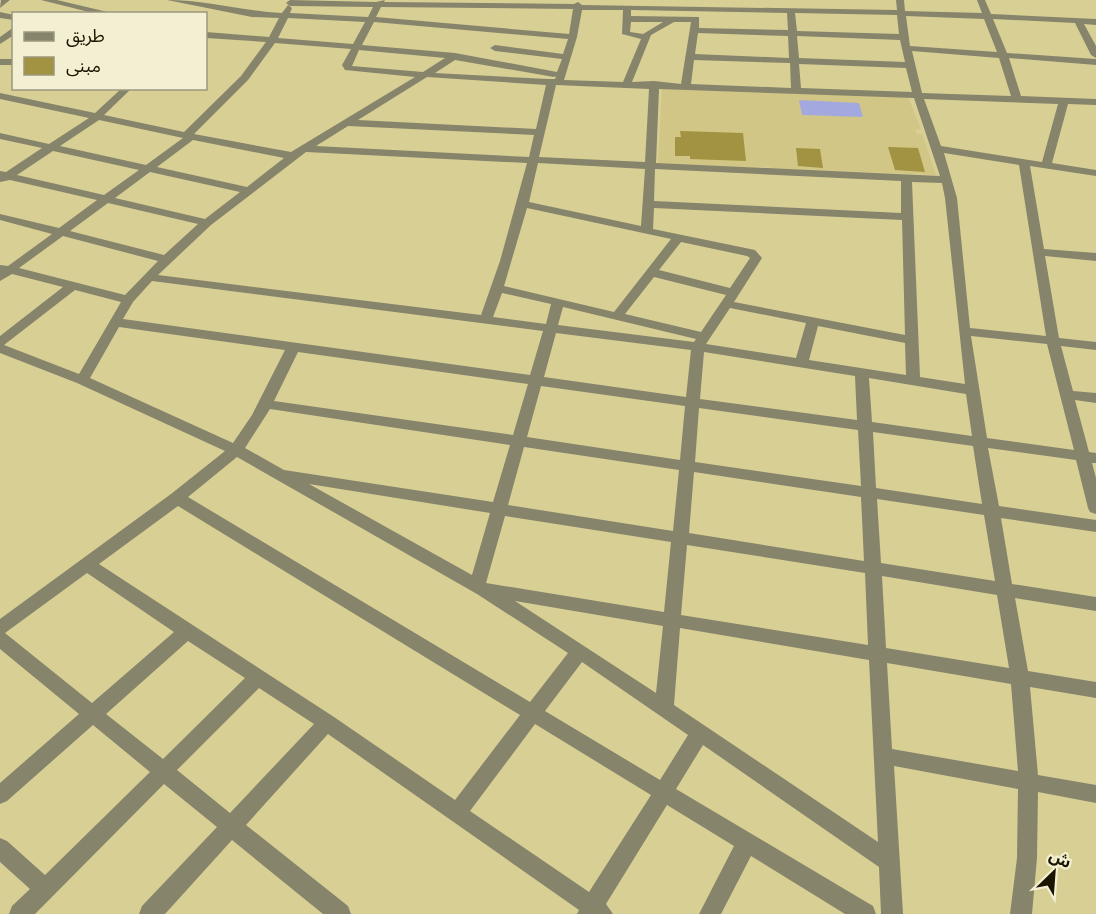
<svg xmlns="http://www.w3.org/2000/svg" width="1096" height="914" font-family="'Work Sans','Noto Sans Arabic',sans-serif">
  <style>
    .built { fill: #d1c685 }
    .green { fill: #a3a9df }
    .building { fill: #a19341 }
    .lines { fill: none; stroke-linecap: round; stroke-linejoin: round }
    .minor { fill: #87846c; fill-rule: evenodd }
  </style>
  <rect width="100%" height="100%" fill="#d8cf95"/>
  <path class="built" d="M 662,88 L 722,89 L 732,93 L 732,90 L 908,97 L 921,129 L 915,130 L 917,134 L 922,134 L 936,175 L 771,168 L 767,166 L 757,168 L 658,164 Z"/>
  <path class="green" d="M 799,100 L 859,103 L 863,117 L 802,115 Z"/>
  <g class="building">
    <path d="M 680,131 L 743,133 L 746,161 L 690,159 L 690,156 L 675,156 L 675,137 L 681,137 Z"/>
    <path d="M 888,147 L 918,148 L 925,172 L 895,170 Z"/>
    <path d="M 796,148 L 820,149 L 823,168 L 798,166 Z"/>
  </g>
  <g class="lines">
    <g class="minor">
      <path d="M 1,0 L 10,0 L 0,8 Z"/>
      <path d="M 41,0 L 57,0 L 116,14 L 97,14 Z"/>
      <path d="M 167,0 C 205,0 243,11 282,13 L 288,5 L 292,8 L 290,13 L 368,17 L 373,7 L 290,6 L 286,3 L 290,0 L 376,2 L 385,0 L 384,2 L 574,4 L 578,2 L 582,5 L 897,10 L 896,0 L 904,0 L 905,11 L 982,13 L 977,0 L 985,0 L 991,14 L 1096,19 L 1096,25 L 1084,24 L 1096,46 L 1096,58 L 1091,55 L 1075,23 L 993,19 L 1007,53 L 1096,59 L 1096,65 L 1009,58 L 1021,96 L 1096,99 L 1096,105 L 1068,104 L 1052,163 L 1096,170 L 1096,176 L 1030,166 L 1044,249 L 1096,253 L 1096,261 L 1045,256 L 1059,338 L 1096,342 L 1096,350 L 1061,346 L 1073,391 L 1096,393 L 1096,403 L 1075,400 L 1089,452 L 1096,453 L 1096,463 L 1092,463 L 1096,478 L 1096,514 L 1090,512 L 1088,508 L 1076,460 L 988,448 L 999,506 L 1096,520 L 1096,532 L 1001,518 L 1012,584 L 1096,597 L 1096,611 L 1015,598 L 1028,671 L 1096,682 L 1096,698 L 1030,687 L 1038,775 L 1096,785 L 1096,803 L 1038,792 L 1037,858 L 1032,914 L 1010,914 L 1017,858 L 1018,789 L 894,766 L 903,914 L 881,914 L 879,867 L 703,745 L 676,789 L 873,906 L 876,914 L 845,914 L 751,856 L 721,914 L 699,914 L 734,846 L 667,805 L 606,904 L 613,914 L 577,914 L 579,910 L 328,734 L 246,825 L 348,906 L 351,914 L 323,914 L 232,840 L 165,914 L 139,914 L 142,906 L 217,827 L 164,784 L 35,914 L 9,914 L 12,906 L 30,889 L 0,862 L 0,838 L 7,841 L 45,875 L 150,772 L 93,725 L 7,801 L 0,804 L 0,783 L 79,714 L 0,649 L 0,619 L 171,494 L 225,451 L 77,383 L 0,353 L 0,336 L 63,287 L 12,274 L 0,281 L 0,265 L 8,266 L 52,234 L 0,220 L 0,214 L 59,228 L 97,200 L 10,180 L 0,182 L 0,171 L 6,172 L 42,148 L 0,139 L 0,133 L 49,144 L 89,118 L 0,99 L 0,93 L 95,113 L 122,88 L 132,88 L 104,115 L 184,132 L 241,76 L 266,42 L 206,38 L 206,32 L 269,37 L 279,18 L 252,17 ZM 381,7 L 573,9 L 569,34 L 376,17 ZM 582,10 L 623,10 L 622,34 L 641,39 L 623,82 L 564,80 L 577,37 ZM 631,10 L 787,13 L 788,30 L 699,28 L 699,17 L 631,16 ZM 795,13 L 897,15 L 899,34 L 797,31 ZM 906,16 L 984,19 L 997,52 L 910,46 ZM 288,18 L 365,22 L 353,44 L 278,38 ZM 374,22 L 568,39 L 563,54 L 495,45 L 490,48 L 495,51 L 562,59 L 557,72 L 455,53 L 362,45 ZM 631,22 L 663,22 L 643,34 L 630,32 ZM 674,22 L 691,22 L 681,84 L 654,81 L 632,82 L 651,35 ZM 698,33 L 788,36 L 789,58 L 695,54 ZM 797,36 L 900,40 L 905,62 L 799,58 ZM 275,43 L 351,49 L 342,65 L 345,70 L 415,77 L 291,152 L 194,134 L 248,80 ZM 359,50 L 445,58 L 423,72 L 352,66 ZM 912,51 L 999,58 L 1011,96 L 922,93 ZM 455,60 L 554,77 L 556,76 L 555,79 L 548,79 L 435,73 ZM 694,60 L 790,63 L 791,88 L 691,84 ZM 799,64 L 906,68 L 912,92 L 801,88 ZM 427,77 L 546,85 L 536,129 L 358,120 ZM 556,85 L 649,89 L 645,162 L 539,157 ZM 659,89 L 914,98 L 940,176 L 656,163 ZM 924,99 L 1058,104 L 1042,162 L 941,146 ZM 99,120 L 183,138 L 146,165 L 60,146 ZM 348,126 L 534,135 L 529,157 L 316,146 ZM 193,140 L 284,158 L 247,187 L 157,167 ZM 53,151 L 139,170 L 104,195 L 17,175 ZM 306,152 L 527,163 L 500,261 L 481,315 L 158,275 L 211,225 ZM 944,153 L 1019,165 L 1046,336 L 970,328 L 957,198 ZM 538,163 L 645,169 L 641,226 L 529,202 ZM 655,169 L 901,181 L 901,213 L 654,201 ZM 150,172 L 240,192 L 205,219 L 115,198 ZM 912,182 L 942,183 L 945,198 L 965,384 L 920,377 ZM 108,203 L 198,224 L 164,255 L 70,231 ZM 527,208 L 671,239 L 614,312 L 504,286 ZM 654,208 L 902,220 L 905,335 L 734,302 L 762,258 L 755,250 L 653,229 ZM 63,236 L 158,261 L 125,295 L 19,268 ZM 681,242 L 747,256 L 750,258 L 730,288 L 659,270 ZM 654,277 L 726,295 L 701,332 L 625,314 ZM 152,281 L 543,331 L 530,375 L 123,319 L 133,302 ZM 75,290 L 121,302 L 79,374 L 4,345 ZM 502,293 L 551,304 L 546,324 L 493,317 ZM 563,307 L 696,339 L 694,342 L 558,325 ZM 730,308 L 806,323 L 796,358 L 706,344 ZM 818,326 L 905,343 L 906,375 L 809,360 ZM 119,327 L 285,350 L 252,415 L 233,443 L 90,378 ZM 556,333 L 691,350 L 686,397 L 544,377 ZM 971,336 L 1047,344 L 1074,450 L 987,438 ZM 298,352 L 528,384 L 513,435 L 274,401 ZM 704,352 L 855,376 L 857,420 L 700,399 ZM 869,378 L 966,394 L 972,436 L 872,422 ZM 541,386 L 685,406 L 680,460 L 527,437 ZM 699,408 L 858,430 L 861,486 L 695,462 ZM 270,409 L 510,445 L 493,502 L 284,470 L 245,448 ZM 873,432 L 973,446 L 982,504 L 876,488 ZM 524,447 L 679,470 L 673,531 L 508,505 ZM 237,457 L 477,594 L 568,653 L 530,702 L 188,497 ZM 694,472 L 861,497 L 864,561 L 689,533 ZM 309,484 L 490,513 L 472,575 ZM 877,499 L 984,515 L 995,581 L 881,563 ZM 178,506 L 520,715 L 455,800 L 334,717 L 99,564 ZM 505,516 L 671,542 L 664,612 L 486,583 ZM 687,545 L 865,573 L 868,645 L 681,615 ZM 87,573 L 174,632 L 92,703 L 5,633 ZM 882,576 L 997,595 L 1009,668 L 886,648 ZM 515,601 L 663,626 L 656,693 ZM 680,628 L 869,660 L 878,842 L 674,705 ZM 188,641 L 245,678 L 163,759 L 106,714 ZM 582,662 L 688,735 L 660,780 L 545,711 ZM 887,663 L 1011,684 L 1018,771 L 892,749 ZM 259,688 L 314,724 L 230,813 L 177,770 ZM 535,724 L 651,795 L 589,892 L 470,811 Z"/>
      <path d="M 0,12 L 14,15 L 14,20 L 0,18 Z"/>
      <path d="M 14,27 L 14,35 L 0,44 L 0,37 Z"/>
      <rect x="0" y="59" width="14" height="6"/>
    </g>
  </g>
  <rect x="12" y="12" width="195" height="78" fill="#f3efd2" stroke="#9c987e" stroke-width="1.5"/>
  <rect x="24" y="32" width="30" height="9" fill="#87846c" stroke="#9c987e" stroke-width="1.5"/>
  <text x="66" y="42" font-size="18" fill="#191501">طريق</text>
  <rect x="24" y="57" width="30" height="18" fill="#a19341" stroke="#9c987e" stroke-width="1.5"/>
  <text x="66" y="72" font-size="18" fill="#191501">مبنى</text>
  <g transform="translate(1054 872) rotate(25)" stroke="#f3efd2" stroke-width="4.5" paint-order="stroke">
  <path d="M0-4.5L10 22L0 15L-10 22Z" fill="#191501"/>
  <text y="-9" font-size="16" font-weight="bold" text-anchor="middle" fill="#191501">ش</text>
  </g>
</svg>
